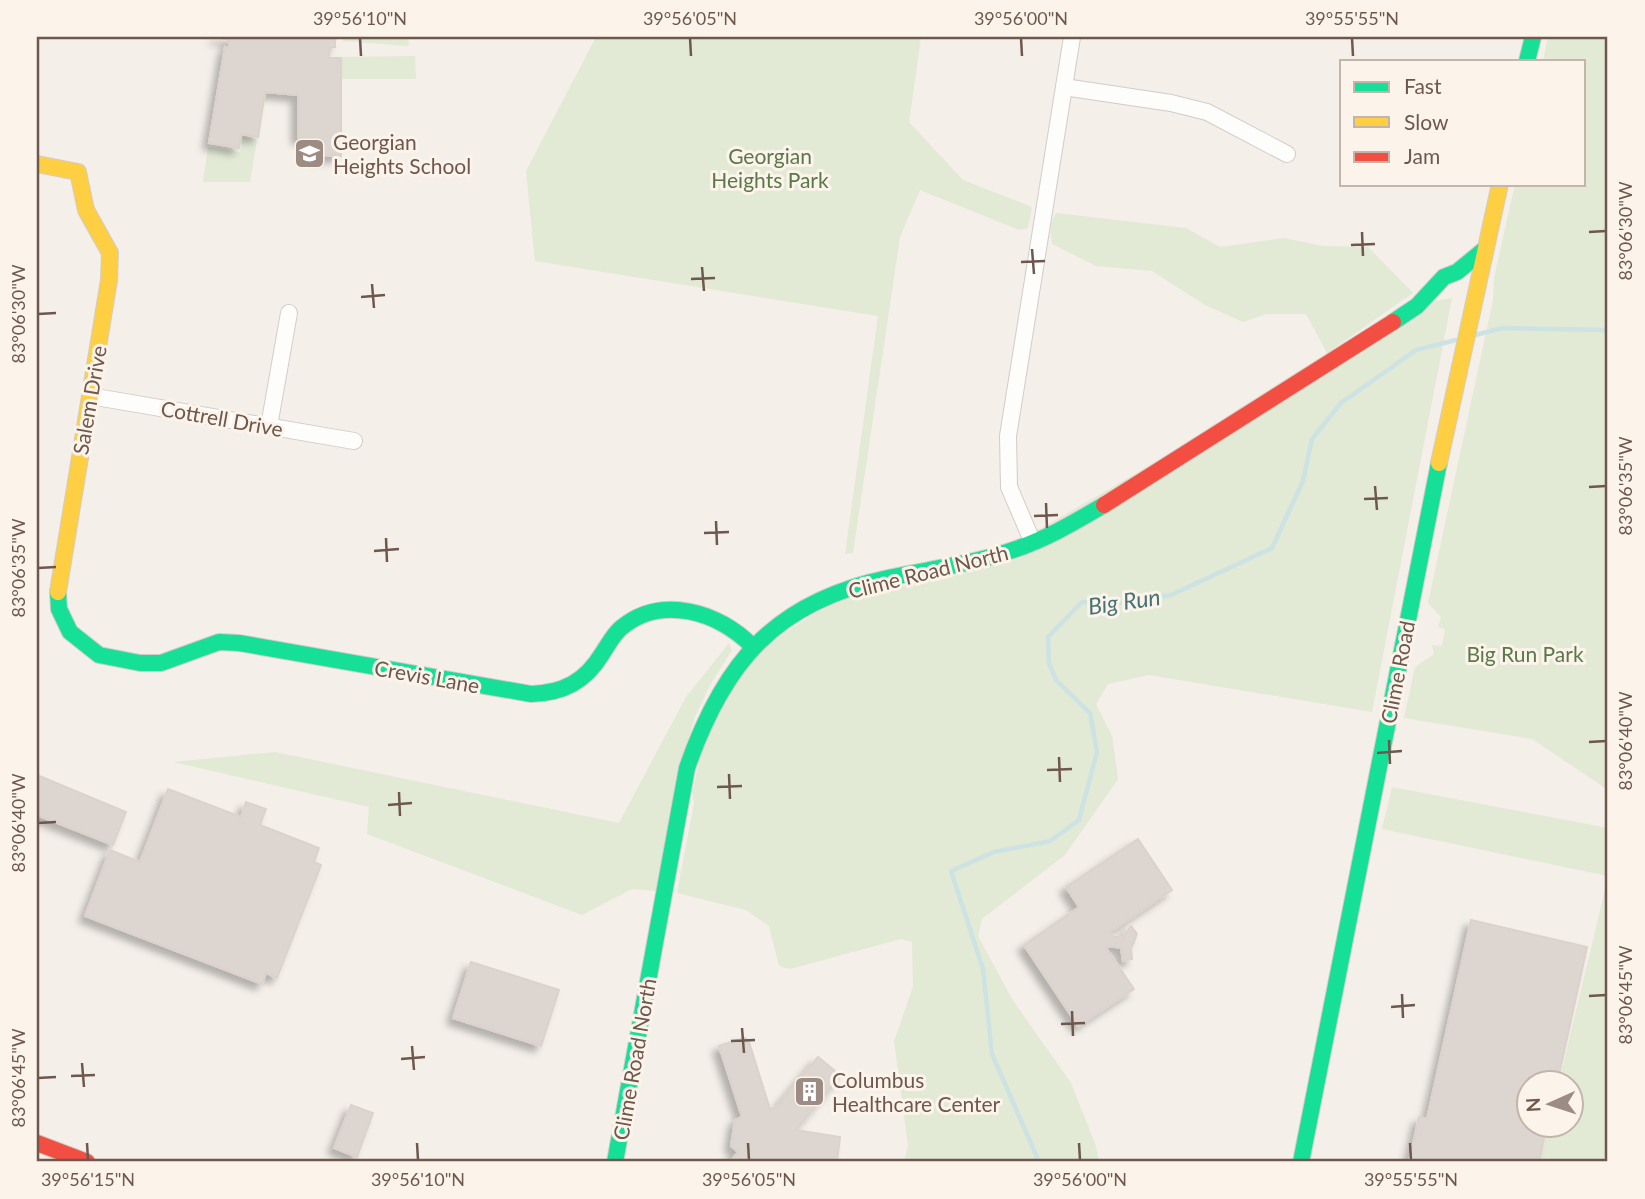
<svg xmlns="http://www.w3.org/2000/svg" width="1645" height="1199" font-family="Lato,sans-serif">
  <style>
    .green { fill: #e2e9d5 }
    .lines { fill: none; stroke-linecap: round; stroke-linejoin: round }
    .stream { stroke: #cde2e2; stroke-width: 4.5 }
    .building { fill: #ddd5cf; stroke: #dcd2cc; stroke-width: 2; filter: url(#shadow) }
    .street-casing { stroke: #d3ccc7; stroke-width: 18 }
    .fast-casing { stroke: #d3ccc6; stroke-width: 18 }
    .slow-casing { stroke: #d3ccc6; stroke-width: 18 }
    .jam-casing { stroke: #d3ccc6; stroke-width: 18 }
    .street { stroke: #fdfdfc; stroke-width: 16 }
    .fast { stroke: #16e098; stroke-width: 16 }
    .slow { stroke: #ffcf43; stroke-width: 16 }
    .jam { stroke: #f24e42; stroke-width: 16 }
    .ticks { fill: none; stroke: #6e574d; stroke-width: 2.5 }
    .labels { text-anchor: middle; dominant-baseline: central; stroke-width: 6; stroke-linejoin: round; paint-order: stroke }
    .poi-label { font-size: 21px; fill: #6e574d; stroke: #fcf4ea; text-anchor: start }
    .park-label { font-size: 21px; fill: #5a784a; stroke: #fcf4ea }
    .street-label { font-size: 21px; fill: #6e574d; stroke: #fcf4ea }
    .water-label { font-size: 23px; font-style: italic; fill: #477377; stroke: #fcf4ea }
    .neatline { fill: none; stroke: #6e574d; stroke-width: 2.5 }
    .ticks-label { font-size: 18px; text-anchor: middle; fill: #6e574d }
  </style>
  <defs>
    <filter id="shadow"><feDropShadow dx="-6" dy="6" stdDeviation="3.5" flood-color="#0004"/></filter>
  </defs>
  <rect width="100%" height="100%" fill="#f4efe9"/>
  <g class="green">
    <path d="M 343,37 L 408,37 L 409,46 L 343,41 Z"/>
    <path d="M 596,37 L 921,37 L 909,122 L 963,180 L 1032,207 L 1028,228 L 1019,230 L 920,190 L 900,237 L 853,553 L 845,554 L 878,316 L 535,261 L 526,171 Z"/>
    <path d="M 1548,37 L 1608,37 L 1608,790 L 1532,739 L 1404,718 L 1415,667 L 1434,654 L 1432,645 L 1442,646 L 1445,629 L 1438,627 L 1441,617 L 1428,603 L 1493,300 L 1494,278 L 1515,184 L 1584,184 L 1584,61 L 1543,61 Z"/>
    <path d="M 415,56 L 416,79 L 342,79 L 342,57 Z"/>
    <path d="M 243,137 L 257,139 L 250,182 L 203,182 L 208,147 L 240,152 Z"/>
    <path d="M 1056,213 L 1186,228 L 1220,247 L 1284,238 L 1322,246 L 1368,247 L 1413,293 L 1327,353 L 1306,314 L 1267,314 L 1243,322 L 1205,305 L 1152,271 L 1096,266 L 1052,244 L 1050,225 Z"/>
    <path d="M 1452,298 L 1372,712 L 1149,675 L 1108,684 L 1096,704 L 1112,736 L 1118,779 L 1065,855 L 982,919 L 978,936 L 1012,999 L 1071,1083 L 1096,1146 L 1099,1162 L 904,1162 L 908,1145 L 894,1041 L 913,987 L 912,942 L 901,939 L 790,969 L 779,966 L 769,926 L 746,910 L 677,893 L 694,803 L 692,791 L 704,743 L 746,665 L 775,639 L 817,612 L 855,595 L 962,574 L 1435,301 Z"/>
    <path d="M 729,643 L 732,650 L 710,685 L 694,719 L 656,891 L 632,889 L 582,915 L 367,834 L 369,807 L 173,762 L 275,752 L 619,823 L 686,697 Z"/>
    <path d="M 1392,787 L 1608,828 L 1608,876 L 1382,829 Z"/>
    <path d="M 1608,877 L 1608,1162 L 1540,1162 L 1549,1126 L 1572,1126 L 1572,1084 L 1559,1083 Z"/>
  </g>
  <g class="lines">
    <g class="stream">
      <path d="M 1475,335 L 1502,328 L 1608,330"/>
      <path d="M 1039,1162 L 992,1054 L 983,969 L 951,871 L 994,852 L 1050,841 L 1079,820 L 1097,752 L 1090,713 L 1056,680 L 1049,663 L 1048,637 L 1082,602 L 1126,603 L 1171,595 L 1272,548 L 1303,481 L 1312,439 L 1341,403 L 1416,350 L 1456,340"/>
    </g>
  </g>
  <g class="building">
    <path d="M 214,37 L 335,37 L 335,47 L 330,47 L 329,58 L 341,58 L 341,156 L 315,156 L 315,138 L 298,138 L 298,95 L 265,92 L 258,137 L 241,134 L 239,148 L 209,143 L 225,47 L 229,48 L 229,40 Z"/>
    <path d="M 37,775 L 126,812 L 113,845 L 37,815 Z"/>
    <path d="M 168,789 L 241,817 L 246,802 L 266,809 L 260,825 L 319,848 L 314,862 L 321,865 L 277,978 L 266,973 L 262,984 L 85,916 L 110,850 L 140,862 Z"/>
    <path d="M 1138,839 L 1172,890 L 1110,932 L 1113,936 L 1122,938 L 1131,926 L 1137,934 L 1131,949 L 1132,959 L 1123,961 L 1121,948 L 1110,946 L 1106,948 L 1134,989 L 1078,1026 L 1024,945 L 1079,907 L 1066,887 Z"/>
    <path d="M 1471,920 L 1587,947 L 1557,1084 L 1530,1084 L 1530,1126 L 1547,1126 L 1539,1162 L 1409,1162 L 1419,1117 L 1427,1119 Z"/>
    <path d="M 471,962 L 559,990 L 541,1046 L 453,1018 Z"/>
    <path d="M 745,1038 L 749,1042 L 770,1109 L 777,1107 L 818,1057 L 841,1076 L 796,1130 L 840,1137 L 837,1162 L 801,1162 L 798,1160 L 792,1162 L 730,1162 L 738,1152 L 731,1146 L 735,1120 L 742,1117 L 719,1046 Z"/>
    <path d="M 351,1105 L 373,1113 L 357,1157 L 334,1148 Z"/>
  </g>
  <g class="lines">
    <defs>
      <g id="street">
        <path d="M 1064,87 L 1171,103 L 1207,112 L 1287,154"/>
        <path d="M 90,396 L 354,441"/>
        <path d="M 269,426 L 289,313"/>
        <path d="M 1033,543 L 1009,487 L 1008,436 L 1072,37"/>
      </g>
      <g id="fast">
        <path d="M 1527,61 L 1533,37"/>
        <path d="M 1393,322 L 1417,306 L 1444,277 L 1457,272 L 1485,249"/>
        <path d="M 58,592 L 59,609 L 70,632 L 99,655 L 140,663 L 161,663 L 219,642 L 239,643 L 531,694 C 563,693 585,682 602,654 C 608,645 613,635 621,628 C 661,594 719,612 752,646"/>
        <path d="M 615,1162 L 687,768 C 724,662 775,602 888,578 C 930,569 973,564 1013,550 C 1045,540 1075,522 1104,505"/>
        <path d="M 1301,1162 L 1439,463"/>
      </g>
      <g id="slow">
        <path d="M 37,164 L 78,172 L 86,210 L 110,253 L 109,280 L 58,592"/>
        <path d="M 1439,463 L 1500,184"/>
      </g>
      <g id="jam">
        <path d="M 1104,505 L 1393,322"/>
        <path d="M 37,1143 L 87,1162"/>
      </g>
    </defs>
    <use href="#street" class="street-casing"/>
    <use href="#fast" class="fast-casing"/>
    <use href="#slow" class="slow-casing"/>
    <use href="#jam" class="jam-casing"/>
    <use href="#street" class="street"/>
    <use href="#fast" class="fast"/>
    <use href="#slow" class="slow"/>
    <use href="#jam" class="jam"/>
  </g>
  <path class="ticks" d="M 360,38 L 361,56M 690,38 L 691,56M 1021,38 L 1022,56M 1352,38 L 1353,56M 1362,232 L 1363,256M 1589,232 L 1606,231M 1351,245 L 1375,244M 1032,249 L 1034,274M 1021,262 L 1045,261M 702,267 L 704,291M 691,279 L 715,278M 372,284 L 374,308M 361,297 L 385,295M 38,314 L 56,313M 1375,486 L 1377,510M 1589,487 L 1606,486M 1364,499 L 1388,498M 1046,503 L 1047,528M 1034,516 L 1058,515M 716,521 L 717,545M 704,533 L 729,532M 386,538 L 387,562M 374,551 L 399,549M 38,568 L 56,567M 1389,740 L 1390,764M 1589,742 L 1606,741M 1377,753 L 1402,751M 1059,757 L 1060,782M 1047,770 L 1072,769M 729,774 L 730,799M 717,787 L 742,786M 399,792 L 400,816M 388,805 L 412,803M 38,823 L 56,822M 1402,994 L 1403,1018M 1589,996 L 1606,995M 1391,1007 L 1415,1005M 1072,1011 L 1073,1036M 1061,1024 L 1085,1023M 742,1028 L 744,1053M 731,1041 L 755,1040M 412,1046 L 414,1070M 401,1059 L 425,1057M 82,1063 L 84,1087M 71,1076 L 95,1075M 38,1078 L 56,1077M 87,1143 L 88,1160M 417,1143 L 418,1160M 748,1143 L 749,1160M 1079,1143 L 1080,1160M 1410,1143 L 1411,1160"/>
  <defs>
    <symbol id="school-square" viewBox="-11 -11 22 22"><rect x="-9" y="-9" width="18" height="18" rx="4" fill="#9d8c84" stroke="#fcf4ea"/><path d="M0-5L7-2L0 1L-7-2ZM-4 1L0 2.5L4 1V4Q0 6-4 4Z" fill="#fff"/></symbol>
    <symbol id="building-square" viewBox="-11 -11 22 22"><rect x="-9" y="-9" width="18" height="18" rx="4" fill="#9d8c84" stroke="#fcf4ea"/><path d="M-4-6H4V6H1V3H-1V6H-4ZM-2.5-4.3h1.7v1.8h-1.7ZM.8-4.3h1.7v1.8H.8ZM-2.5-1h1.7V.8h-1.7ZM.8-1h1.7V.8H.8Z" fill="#fff"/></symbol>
  </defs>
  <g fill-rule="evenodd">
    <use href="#school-square" x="292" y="136" width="35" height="35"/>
    <use href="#building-square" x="792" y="1074" width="35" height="35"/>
  </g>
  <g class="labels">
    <g class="poi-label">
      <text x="333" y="141">Georgian<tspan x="333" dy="24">Heights School</tspan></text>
      <text x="832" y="1079">Columbus<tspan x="832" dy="24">Healthcare Center</tspan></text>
    </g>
    <g class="park-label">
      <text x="770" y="155">Georgian<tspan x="770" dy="24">Heights Park</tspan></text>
      <text x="1525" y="653">Big Run Park</text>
    </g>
    <g class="street-label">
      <text transform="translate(89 400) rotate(-80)">Salem Drive</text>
      <text transform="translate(222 418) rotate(10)">Cottrell Drive</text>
      <text transform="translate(928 571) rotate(-14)">Clime Road North</text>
      <text transform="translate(1397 672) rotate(-79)">Clime Road</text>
      <text transform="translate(427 676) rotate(10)">Crevis Lane</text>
      <text transform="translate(634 1059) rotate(-80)">Clime Road North</text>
    </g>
    <g class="water-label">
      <text transform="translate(1124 601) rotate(-8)">Big Run</text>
    </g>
  </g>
  <rect width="1645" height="1199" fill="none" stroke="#fcf4ea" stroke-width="77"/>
  <rect x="1340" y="60" width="245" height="126" fill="#fcf4ea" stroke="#c3b5ab" stroke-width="2"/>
  <rect x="1354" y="82" width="35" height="10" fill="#16e098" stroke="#c3b5ab" stroke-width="2"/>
  <text x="1404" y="94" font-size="21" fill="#6e574d">Fast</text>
  <rect x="1354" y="117" width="35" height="10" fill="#ffcf43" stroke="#c3b5ab" stroke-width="2"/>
  <text x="1404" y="130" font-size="21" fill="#6e574d">Slow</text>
  <rect x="1354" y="152" width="35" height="10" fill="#f24e42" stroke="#c3b5ab" stroke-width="2"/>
  <text x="1404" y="164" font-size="21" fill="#6e574d">Jam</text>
  <g transform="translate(1550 1104) rotate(267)"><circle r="33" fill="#fcf4ea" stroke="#c3b5ab" stroke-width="2"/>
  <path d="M0-5L12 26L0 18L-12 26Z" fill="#9d8c84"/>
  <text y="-10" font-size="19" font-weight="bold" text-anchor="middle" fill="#6e574d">N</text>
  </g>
  <rect x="38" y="38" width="1568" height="1122" class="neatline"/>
  <g class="ticks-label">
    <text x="360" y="25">39°56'10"N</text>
    <text x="690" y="25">39°56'05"N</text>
    <text x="1021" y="25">39°56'00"N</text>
    <text x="1352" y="25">39°55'55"N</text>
    <text transform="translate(1626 231) rotate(-90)" y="6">83°06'30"W</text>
    <text transform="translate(19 314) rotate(-90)" y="6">83°06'30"W</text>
    <text transform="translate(1626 486) rotate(-90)" y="6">83°06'35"W</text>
    <text transform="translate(19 568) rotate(-90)" y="6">83°06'35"W</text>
    <text transform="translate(1626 741) rotate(-90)" y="6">83°06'40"W</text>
    <text transform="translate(19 823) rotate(-90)" y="6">83°06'40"W</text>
    <text transform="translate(1626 995) rotate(-90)" y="6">83°06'45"W</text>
    <text transform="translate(19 1078) rotate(-90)" y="6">83°06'45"W</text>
    <text x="88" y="1186">39°56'15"N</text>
    <text x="418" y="1186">39°56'10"N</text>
    <text x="749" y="1186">39°56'05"N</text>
    <text x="1080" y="1186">39°56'00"N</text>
    <text x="1411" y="1186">39°55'55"N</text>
  </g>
</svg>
